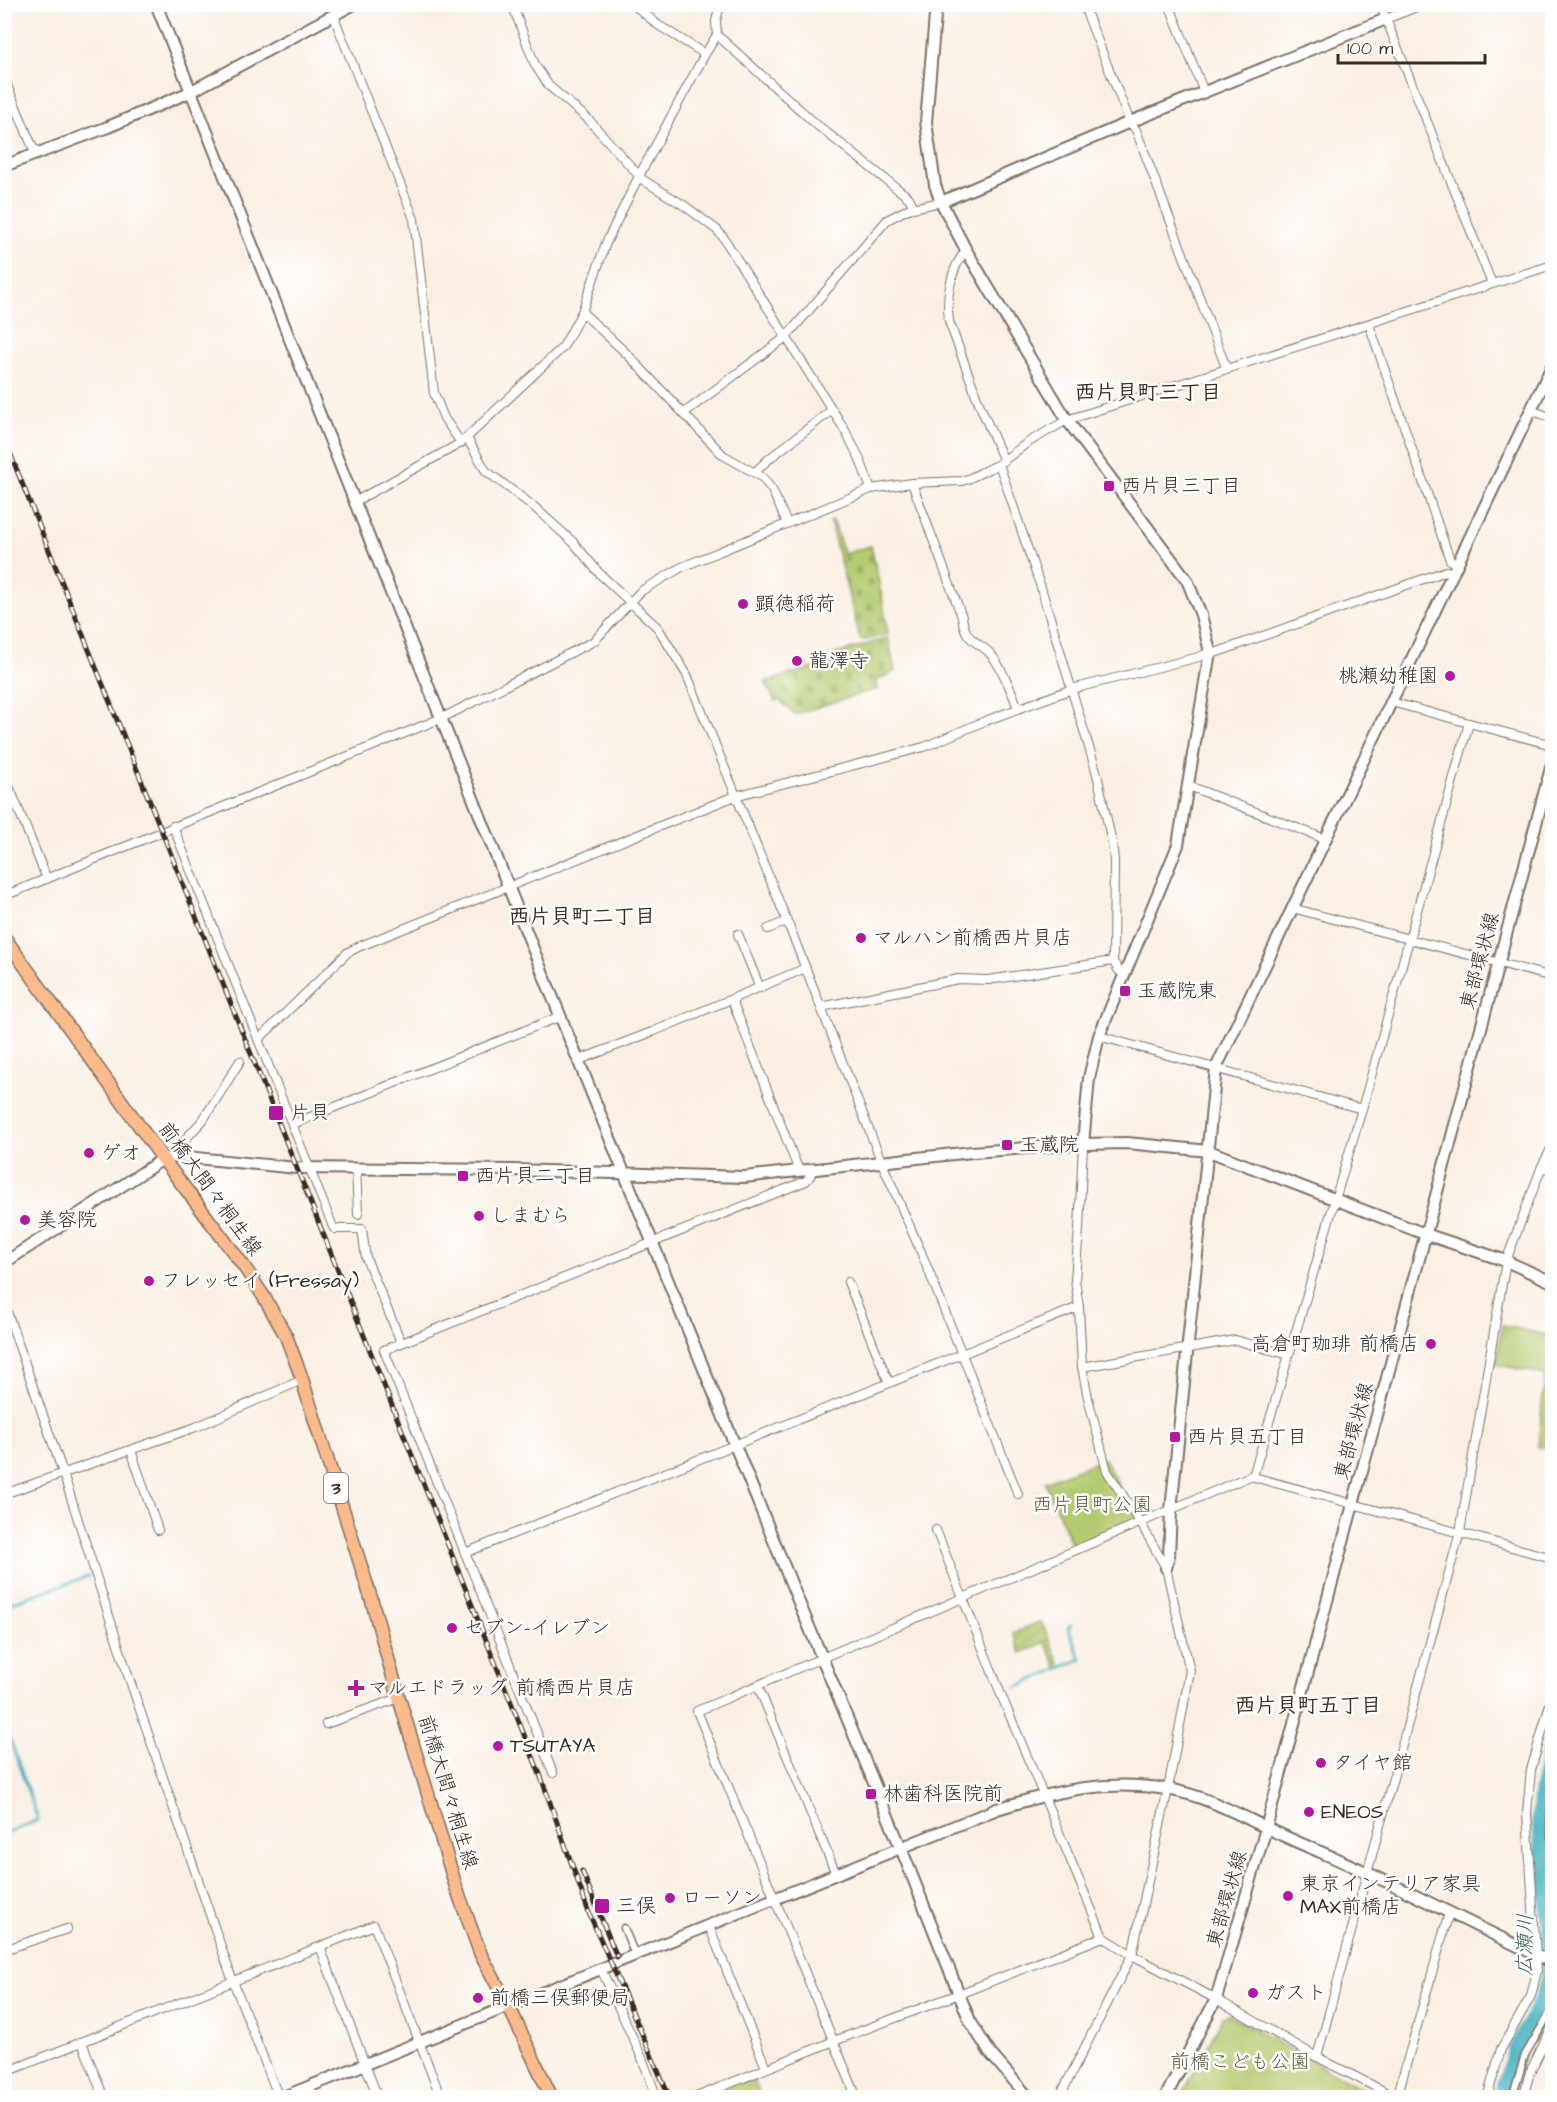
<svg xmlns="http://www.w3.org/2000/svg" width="1557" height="2102" font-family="'Architects Daughter','Klee One',sans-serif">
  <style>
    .cemetery { fill: url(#cemetery-stones); stroke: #777a47; stroke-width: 1.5 }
    .park { fill: #b3cb70; stroke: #777a47; stroke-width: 1.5 }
    .garden { fill: url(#garden-furrows); stroke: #777a47; stroke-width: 1.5 }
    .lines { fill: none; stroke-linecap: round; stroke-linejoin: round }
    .stream { stroke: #42b0bf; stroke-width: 3 }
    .river { stroke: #42b0bf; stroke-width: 18 }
    .pedestrian-casing { stroke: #7e6f63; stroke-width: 9 }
    .minor-casing { stroke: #7e6f63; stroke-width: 10 }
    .tertiary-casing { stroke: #7e6f63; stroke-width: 14 }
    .primary-casing { stroke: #7e6f63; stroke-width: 15 }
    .pedestrian { stroke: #fff; stroke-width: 6 }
    .minor { stroke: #fff; stroke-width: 8 }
    .tertiary { stroke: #fff; stroke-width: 10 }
    .primary { stroke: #fbbb8c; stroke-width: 12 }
    .rail-casing { stroke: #3b2a1e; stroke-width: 5 }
    .rail { stroke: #fff; stroke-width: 3; stroke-dasharray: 9; stroke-linecap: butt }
    .poi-dot { fill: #b5179e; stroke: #fff; stroke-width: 2 }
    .labels { text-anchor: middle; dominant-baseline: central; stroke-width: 5; stroke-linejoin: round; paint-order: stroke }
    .shield { fill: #fff; stroke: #766a62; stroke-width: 1.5 }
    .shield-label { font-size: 18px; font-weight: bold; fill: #3b2a1e }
    .poi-label { font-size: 20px; fill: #3b2a1e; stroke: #fff; text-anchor: start }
    .street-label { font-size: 20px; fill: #3b2a1e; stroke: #fff }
    .park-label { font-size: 20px; fill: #5f5a37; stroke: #fff }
    .neighbourhood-label { font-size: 21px; font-weight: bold; fill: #3b2a1e; stroke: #fff }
    .water-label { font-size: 21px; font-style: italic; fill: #3e605e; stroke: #fff }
  </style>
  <defs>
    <pattern id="cemetery-stones" width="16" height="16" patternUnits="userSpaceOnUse" patternTransform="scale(1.5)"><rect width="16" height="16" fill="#b3cb70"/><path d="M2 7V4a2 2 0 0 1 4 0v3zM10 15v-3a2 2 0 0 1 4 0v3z" fill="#9bae61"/></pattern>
    <pattern id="garden-furrows" width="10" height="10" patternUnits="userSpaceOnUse" patternTransform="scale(1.5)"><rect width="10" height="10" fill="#b3cb70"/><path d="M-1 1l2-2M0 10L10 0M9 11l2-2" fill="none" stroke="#9bae61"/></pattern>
  </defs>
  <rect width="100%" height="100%" fill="#fff"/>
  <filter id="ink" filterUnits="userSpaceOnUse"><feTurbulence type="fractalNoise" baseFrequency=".0167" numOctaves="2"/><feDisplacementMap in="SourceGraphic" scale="12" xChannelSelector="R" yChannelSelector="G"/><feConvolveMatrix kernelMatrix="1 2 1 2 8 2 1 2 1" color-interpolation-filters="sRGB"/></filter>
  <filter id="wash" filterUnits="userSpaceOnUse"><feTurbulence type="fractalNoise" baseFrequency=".008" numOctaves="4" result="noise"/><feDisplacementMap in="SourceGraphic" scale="24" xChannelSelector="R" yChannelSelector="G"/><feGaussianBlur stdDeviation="1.35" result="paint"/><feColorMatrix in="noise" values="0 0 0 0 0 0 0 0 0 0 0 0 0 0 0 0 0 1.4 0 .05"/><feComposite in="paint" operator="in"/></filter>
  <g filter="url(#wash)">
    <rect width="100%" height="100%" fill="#faefe2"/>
    <g class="cemetery">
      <path d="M 833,520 L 844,554 L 871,546 L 882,597 L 888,634 L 864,640 L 860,639 L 830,522 Z"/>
      <path d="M 888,638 L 895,671 L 875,681 L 877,689 L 795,714 L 779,700 L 775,701 L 765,682 L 834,662 L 833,655 Z"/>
    </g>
    <g class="park">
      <path d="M 1502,1325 L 1550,1336 L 1552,1325 L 1552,1450 L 1538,1447 L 1545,1375 L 1496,1364 Z"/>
      <path d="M 1104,1459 L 1140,1522 L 1074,1550 L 1045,1482 Z"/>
      <path d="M 1229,2015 L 1377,2097 L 1181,2097 L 1223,2017 Z"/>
      <path d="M 753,2078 L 761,2097 L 700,2098 Z"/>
    </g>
    <path class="garden" d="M 1041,1621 L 1061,1667 L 1057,1669 L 1045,1642 L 1021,1653 L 1013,1633 Z"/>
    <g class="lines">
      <g class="stream">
        <path d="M 4,1605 L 89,1576"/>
        <path d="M 1016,1687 L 1081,1659 L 1068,1627 L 1071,1625"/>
        <path d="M 4,1722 L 38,1820 L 4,1834"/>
      </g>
      <path class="river" d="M 1501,2098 L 1516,2051 L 1544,1997 L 1549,1978 L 1552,1946 L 1548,1893 L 1540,1822 L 1542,1792 L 1552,1749"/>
    </g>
  </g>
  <g filter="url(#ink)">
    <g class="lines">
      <defs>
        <g id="pedestrian">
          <path d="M 1552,1798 L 1550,1823 L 1552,1843"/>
          <path d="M 624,1928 L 633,1950"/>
          <path d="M 1512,2098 L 1525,2055 L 1552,2009"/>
        </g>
        <g id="minor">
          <path d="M 512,4 L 535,65 L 549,86 L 588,119 L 643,180 L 685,206 L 717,230 L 723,237 L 843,427 L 859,457 L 871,489"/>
          <path d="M 633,4 L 658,25 L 705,54"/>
          <path d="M 1083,4 L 1130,122 L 1136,130 L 1227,370"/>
          <path d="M 1169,4 L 1204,92"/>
          <path d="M 1380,4 L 1492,284"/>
          <path d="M 336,14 L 336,22 L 414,219 L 434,393 L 444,418 L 461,443"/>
          <path d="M 1386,19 L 1424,4"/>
          <path d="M 717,35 L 817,125 L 909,198 L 914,207"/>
          <path d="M 4,78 L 33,148 L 39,152"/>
          <path d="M 966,250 C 950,269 946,298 949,321 L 980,406 L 1004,461"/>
          <path d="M 582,312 L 627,354 L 723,455 L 762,477 L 772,490 L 787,523"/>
          <path d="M 1369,324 L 1450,560 L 1457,565"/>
          <path d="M 1531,410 L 1552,418"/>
          <path d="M 684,413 L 786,337 L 887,220 L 908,209 L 941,202"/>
          <path d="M 467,438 L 486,471 L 533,506 L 573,542 L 600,574 L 658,628 L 687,675 L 793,936 L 882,1163 L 921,1252 L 1018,1494"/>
          <path d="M 999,464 L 1042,591 L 1097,774 L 1112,843 L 1114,861 L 1113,961 L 1119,971 L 1126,972"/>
          <path d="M 755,472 L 770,458 L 832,410"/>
          <path d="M 912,483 L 962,617 C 966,646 981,640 993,657 C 1002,669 1013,694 1018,708"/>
          <path d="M 356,501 L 461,443 L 563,347 L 582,312 L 606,243 L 639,176 L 705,54 L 717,35 L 716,21 L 720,4"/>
          <path d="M 1469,723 L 1552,745"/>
          <path d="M 4,774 L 47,879"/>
          <path d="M 1189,786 L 1325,839"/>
          <path d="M 173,826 L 333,1227 L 335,1229 L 362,1229 L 366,1258 L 401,1342"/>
          <path d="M 4,896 L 442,718 L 594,641 L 641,591 L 682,567 L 871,489 L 912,483 L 962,481 L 968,479 L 999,464 L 1027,443 L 1067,420 L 1552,265"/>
          <path d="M 1292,908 L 1552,977"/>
          <path d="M 768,929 L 787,921"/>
          <path d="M 738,934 L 760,988"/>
          <path d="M 732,1000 L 799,1171"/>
          <path d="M 821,1007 L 958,979 L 988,980 L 1113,961"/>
          <path d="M 1099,1036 L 1362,1109"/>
          <path d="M 258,1040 L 347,953 L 358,947 L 735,796 L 924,747 L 985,721 L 1072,689 L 1199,657 L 1210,652 L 1215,653 L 1446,571 L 1454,573"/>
          <path d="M 579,1060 L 652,1032 L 806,968"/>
          <path d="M 293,1124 L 561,1016"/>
          <path d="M 177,1156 L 179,1146 L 203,1120 L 240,1061"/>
          <path d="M 1542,1166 L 1552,1172"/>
          <path d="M 356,1168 L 358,1214"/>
          <path d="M 848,1282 L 889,1383"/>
          <path d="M 4,1303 L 63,1473 L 128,1675 L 231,1976 L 279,2098"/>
          <path d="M 1082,1367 L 1235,1340 L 1289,1355"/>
          <path d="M 131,1450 L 158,1530"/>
          <path d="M 1253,1476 L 1362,1109 L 1469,723 L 1391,702"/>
          <path d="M 4,1494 L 196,1427 L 302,1380"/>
          <path d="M 936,1530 L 1002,1697 L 1103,1937"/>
          <path d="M 465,1553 L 1079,1307"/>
          <path d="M 758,1686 L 836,1874"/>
          <path d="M 326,1724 L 399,1698"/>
          <path d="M 553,1773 L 384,1350 L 806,1181 L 811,1175 L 812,1168"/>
          <path d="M 709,1926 L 766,2068"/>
          <path d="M 320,1947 L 378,2098"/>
          <path d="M 4,1950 L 67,1929"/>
          <path d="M 601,1969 L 642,2058 L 657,2098"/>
          <path d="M 82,2042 L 104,2098"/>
          <path d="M 1317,2057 L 1460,1532 L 1506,1261 L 1542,1166 L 1552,1147"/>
          <path d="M 4,2073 L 374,1925 L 441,2098"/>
          <path d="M 1397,2097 L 1449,1913"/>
          <path d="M 694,2098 L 834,2041 L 959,1994 L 1103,1937 L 1132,1955 L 1216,1999 L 1317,2057 L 1397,2098"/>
          <path d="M 857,2098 L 697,1711 L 1250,1476 L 1552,1558"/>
          <path d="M 1059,2098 L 1132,1955 L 1168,1789 L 1190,1671 L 1166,1568 L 1140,1522 L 1107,1471 L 1088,1398 L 1082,1367 L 1079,1307 L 1075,1280 L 1079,1229 L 1083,1144"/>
          <path d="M 1487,2098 L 1501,2049 L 1531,1996 L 1537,1971 L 1527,1813 L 1531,1770 L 1552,1697"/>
          <path d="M 1523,2098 L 1530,2072 L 1552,2027"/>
        </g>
        <g id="tertiary">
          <path d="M 156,4 L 542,971 L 793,1588 L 901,1848 L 959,1994 L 970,2021 L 990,2053 L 1029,2098"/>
          <path d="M 936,4 L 926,122 L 935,185 L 941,202 L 966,250 L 1067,420 L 1187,580 L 1201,615 L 1210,652 L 1178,845 L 1099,1036 L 1089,1078 L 1083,1144"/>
          <path d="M 4,166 L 108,127 L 190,92 L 354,4"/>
          <path d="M 941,202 L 1130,122 L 1386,19"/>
          <path d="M 4,1263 L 163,1159 L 177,1156 L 296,1168 L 514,1170 L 744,1177 L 972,1152 L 1083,1144 L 1127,1143 L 1209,1151 L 1425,1234 L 1506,1261 L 1552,1282"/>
          <path d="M 1166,1568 L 1169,1556 L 1171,1510 L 1216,1068 L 1552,366"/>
          <path d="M 281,2098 L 997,1809 C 1056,1791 1105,1779 1167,1789 C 1209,1796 1246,1819 1284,1836 C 1312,1849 1341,1860 1368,1873 C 1430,1902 1490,1934 1552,1962"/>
          <path d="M 1165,2098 L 1216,1999 L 1266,1828 L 1552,764"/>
        </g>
        <path id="primary" d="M 4,937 L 163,1159 L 243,1265 L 264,1297 L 286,1336 L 300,1373 L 371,1598 L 399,1698 L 456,1887 L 481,1955 L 508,2005 L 552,2098"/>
      </defs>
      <use href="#pedestrian" class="pedestrian-casing"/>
      <use href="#minor" class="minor-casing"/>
      <use href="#tertiary" class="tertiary-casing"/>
      <use href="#primary" class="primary-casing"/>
      <use href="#pedestrian" class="pedestrian"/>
      <use href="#minor" class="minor"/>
      <use href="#tertiary" class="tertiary"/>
      <use href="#primary" class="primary"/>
      <defs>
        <g id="rail">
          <path d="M 4,438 L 541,1777 L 589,1913 L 670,2098"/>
          <path d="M 582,1871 L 617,1957"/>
        </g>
      </defs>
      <use href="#rail" class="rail-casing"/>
      <use href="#rail" class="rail"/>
    </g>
  </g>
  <g class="poi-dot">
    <rect x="1103" y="480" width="12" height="12" rx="3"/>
    <circle cx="743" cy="604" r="6"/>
    <circle cx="797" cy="661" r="6"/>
    <circle cx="1450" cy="676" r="6"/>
    <circle cx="861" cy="938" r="6"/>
    <rect x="1119" y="985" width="12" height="12" rx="3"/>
    <rect x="268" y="1105" width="16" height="16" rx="3"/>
    <rect x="1001" y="1139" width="12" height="12" rx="3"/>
    <circle cx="89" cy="1153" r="6"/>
    <rect x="457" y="1170" width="12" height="12" rx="3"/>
    <circle cx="479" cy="1216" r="6"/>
    <circle cx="25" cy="1220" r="6"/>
    <circle cx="149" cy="1281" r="6"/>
    <circle cx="1431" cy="1344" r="6"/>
    <rect x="1169" y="1431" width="12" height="12" rx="3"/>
    <circle cx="452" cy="1628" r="6"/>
    <path d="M353 1679h6v6h6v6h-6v6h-6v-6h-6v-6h6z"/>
    <circle cx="498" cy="1746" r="6"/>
    <circle cx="1321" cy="1763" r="6"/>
    <rect x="865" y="1788" width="12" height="12" rx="3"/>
    <circle cx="1309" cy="1812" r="6"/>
    <circle cx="1288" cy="1896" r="6"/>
    <circle cx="670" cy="1898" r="6"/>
    <rect x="594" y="1898" width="16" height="16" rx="3"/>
    <circle cx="1253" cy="1993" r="6"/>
    <circle cx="478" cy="1998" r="6"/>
  </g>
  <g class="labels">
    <rect class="shield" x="324" y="1473" width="24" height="30" rx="4.5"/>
    <g class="shield-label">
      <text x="336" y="1488">3</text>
    </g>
    <g class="poi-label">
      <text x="1121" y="486">西片貝三丁目</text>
      <text x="755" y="604">顕徳稲荷</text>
      <text x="809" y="661">龍澤寺</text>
      <text x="1438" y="676" text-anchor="end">桃瀬幼稚園</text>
      <text x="873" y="938">マルハン前橋西片貝店</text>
      <text x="1137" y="991">玉蔵院東</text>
      <text x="290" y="1113">片貝</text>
      <text x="1019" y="1145">玉蔵院</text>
      <text x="101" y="1153">ゲオ</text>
      <text x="475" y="1176">西片貝二丁目</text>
      <text x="491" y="1216">しまむら</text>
      <text x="37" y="1220">美容院</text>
      <text x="161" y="1281">フレッセイ (Fressay)</text>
      <text x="1419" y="1344" text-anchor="end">高倉町珈琲 前橋店</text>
      <text x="1187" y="1437">西片貝五丁目</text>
      <text x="464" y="1628">セブン-イレブン</text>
      <text x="368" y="1688">マルエドラッグ 前橋西片貝店</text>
      <text x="510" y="1746">TSUTAYA</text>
      <text x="1333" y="1763">タイヤ館</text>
      <text x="883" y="1794">林歯科医院前</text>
      <text x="1321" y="1812">ENEOS</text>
      <text x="1300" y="1884">東京インテリア家具<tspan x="1300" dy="23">MAX前橋店</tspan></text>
      <text x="682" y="1898">ローソン</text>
      <text x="616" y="1906">三俣</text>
      <text x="1265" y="1993">ガスト</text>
      <text x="490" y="1998">前橋三俣郵便局</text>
    </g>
    <g class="street-label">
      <text transform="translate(1480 961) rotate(-75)">東部環状線</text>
      <text transform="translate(210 1189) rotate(54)">前橋大間々桐生線</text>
      <text transform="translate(1354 1431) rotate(-75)">東部環状線</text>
      <text transform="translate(448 1792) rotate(73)">前橋大間々桐生線</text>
      <text transform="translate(1227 1899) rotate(-74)">東部環状線</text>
    </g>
    <g class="park-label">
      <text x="1092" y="1505">西片貝町公園</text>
      <text x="1240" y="2062">前橋こども公園</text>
    </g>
    <g class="neighbourhood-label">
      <text x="1148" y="392">西片貝町三丁目</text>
      <text x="582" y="916">西片貝町二丁目</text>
      <text x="1308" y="1705">西片貝町五丁目</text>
    </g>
    <g class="water-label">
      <text transform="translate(1525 1945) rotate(-89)">広瀬川</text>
    </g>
  </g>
  <rect width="1557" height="2102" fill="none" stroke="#fff" stroke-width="24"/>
  <path d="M1338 54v9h147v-9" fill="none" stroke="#3b2a1e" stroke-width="3"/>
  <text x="1347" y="54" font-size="18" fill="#3b2a1e" stroke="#ffffff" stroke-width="4.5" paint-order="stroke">100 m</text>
</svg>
